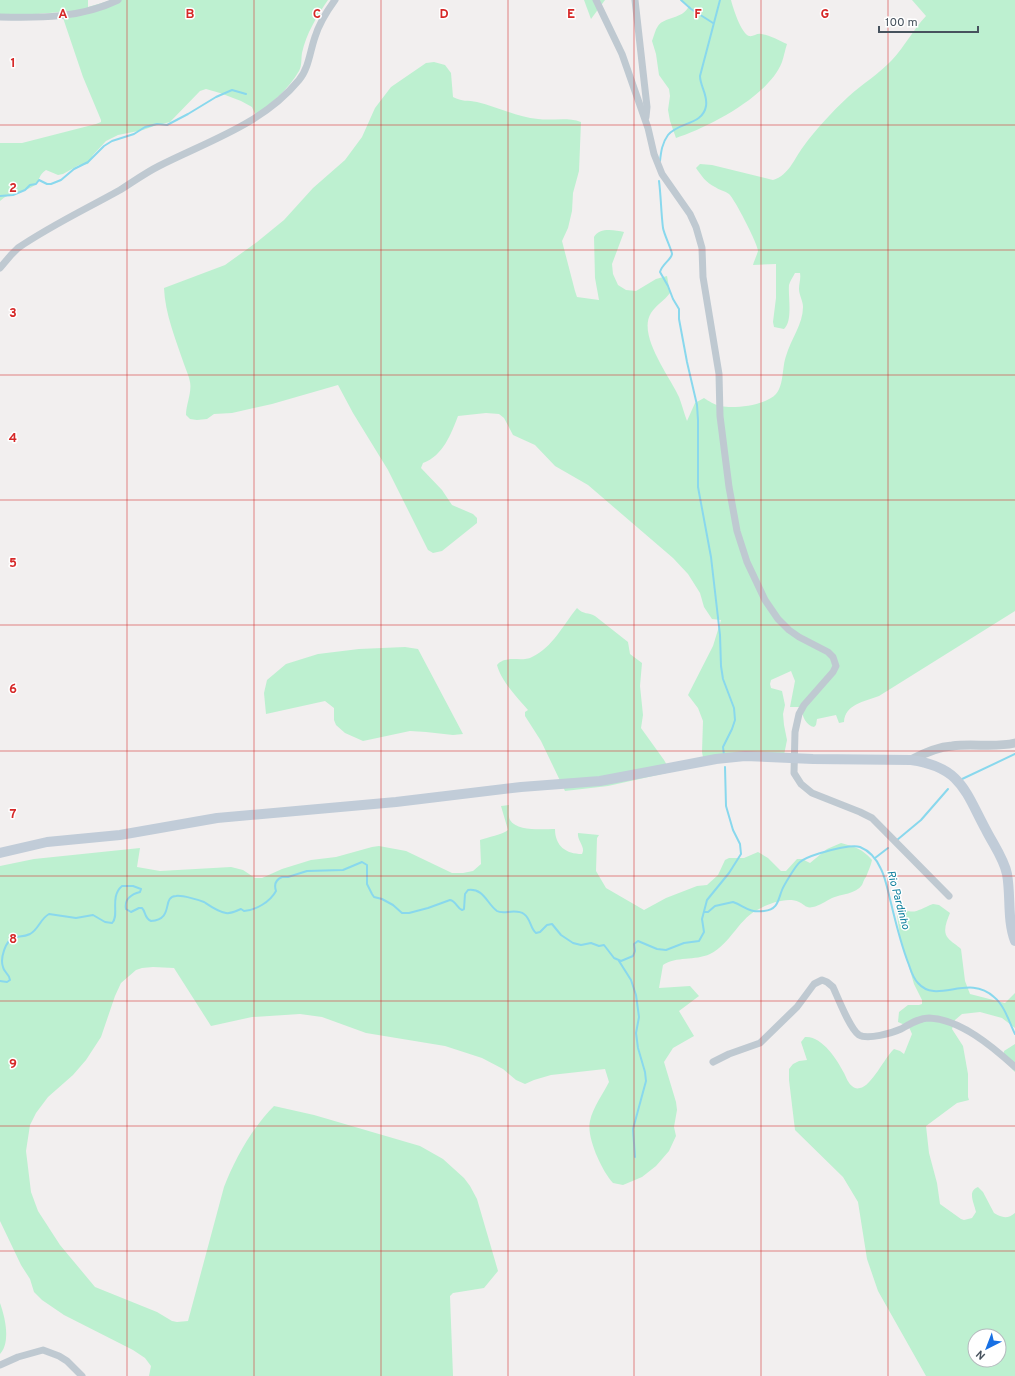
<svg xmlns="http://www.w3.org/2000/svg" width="1015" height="1376" font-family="Overpass,sans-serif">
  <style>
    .green { fill: #bdf0d0; fill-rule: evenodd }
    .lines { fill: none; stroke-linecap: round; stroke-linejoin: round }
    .stream { stroke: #89d8ed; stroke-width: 2 }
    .minor { stroke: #bfc9d1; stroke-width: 7 }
    .tertiary { stroke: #bfc9d1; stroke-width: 9 }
    .secondary { stroke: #c1ccd8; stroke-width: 10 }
    .grid { fill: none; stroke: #d62828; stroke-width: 1; stroke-opacity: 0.55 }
    .labels { text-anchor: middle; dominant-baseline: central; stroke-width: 3; stroke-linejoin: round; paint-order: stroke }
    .water-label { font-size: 11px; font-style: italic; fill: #0b7e9c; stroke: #fff }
    .grid-label { font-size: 13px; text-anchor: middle; font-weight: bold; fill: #d62828; stroke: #fff; stroke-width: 3; stroke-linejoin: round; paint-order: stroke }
  </style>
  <rect width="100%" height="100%" fill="#f2efef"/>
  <g class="green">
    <path d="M 0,0 L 88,0 L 88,7 L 112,0 L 328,0 C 317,16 306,34 302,53 C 301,59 302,66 299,71 C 289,89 271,103 256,116 L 252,107 L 241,101 L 220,93 L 206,89 L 200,91 L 170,122 L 154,126 L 143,130 L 118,135 L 106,141 L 93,155 L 88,164 L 79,165 L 63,174 L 58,175 L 46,170 C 38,175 40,181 35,185 C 25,193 10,191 0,201 L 0,143 L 22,143 L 96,124 L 101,122 L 101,120 L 83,77 L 61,12 L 13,16 L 0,15 Z"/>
    <path d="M 584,0 L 605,0 L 591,19 Z"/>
    <path d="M 681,0 L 731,0 C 733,8 741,33 749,36 C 753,37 757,33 761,34 C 770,35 779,40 787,44 C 785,50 784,56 782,62 C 769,96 709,127 676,138 L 670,121 L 668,110 L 670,96 L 669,89 L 659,75 L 656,54 L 652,41 C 654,36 655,30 658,26 C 665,16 682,20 689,6 Z"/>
    <path d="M 912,0 L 1015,0 L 1015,611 L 879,696 C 864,702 845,704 844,722 L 839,723 L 836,715 L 817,719 L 816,725 L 814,727 C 806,726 801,715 802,707 L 790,707 L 795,681 L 791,671 L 771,680 L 770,684 L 771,688 L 782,691 L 785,705 L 783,714 L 784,725 L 787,740 L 783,760 L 757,758 L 704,763 L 702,752 L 703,721 L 698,708 L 688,695 L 713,646 L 721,620 L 712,619 L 704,607 L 700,593 L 688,574 L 673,558 L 588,485 L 555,466 L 535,445 L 513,435 L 504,418 L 499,414 L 486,413 L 458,416 C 451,434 443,456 423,463 L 421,468 L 442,490 L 452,505 L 473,514 L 477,518 L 477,523 L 442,551 L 433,553 L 428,550 L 388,470 L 353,413 L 338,385 L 272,404 L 232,413 L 214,414 L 207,419 L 197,420 L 190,419 L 186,415 C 186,404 192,393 190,382 C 189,376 186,370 184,364 C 176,340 165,314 164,288 L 225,265 L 257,242 L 284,220 L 313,188 L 345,160 L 362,137 L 375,108 L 391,87 L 426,63 L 434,62 L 445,65 L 451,73 L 453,97 C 462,102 468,100 477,102 C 498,107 517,117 538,119 C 552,121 567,117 581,122 L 579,171 L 573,193 L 572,211 L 568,228 L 562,241 L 575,291 L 577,297 L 599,300 L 595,278 L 594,237 C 599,227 615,230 624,232 L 612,264 L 613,274 L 618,285 L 626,290 L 636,291 L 656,279 L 667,276 L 670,293 C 664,301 656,305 651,313 C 637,335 670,377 679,397 C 682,405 684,413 687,421 L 695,403 L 704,398 C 709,401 714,405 721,406 C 735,409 766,405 776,394 C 784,385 782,367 786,356 C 791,339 803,324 803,307 C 803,301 799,295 799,289 C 799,283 801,279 800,273 L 795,273 C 793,277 790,281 789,285 C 788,297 793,321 784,329 L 774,327 L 773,322 L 776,298 L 776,264 L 753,265 C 754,261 757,255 758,251 C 758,244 734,198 729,194 C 725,191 719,190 715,187 C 706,183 701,175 696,168 L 700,164 L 712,165 L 773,180 C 789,175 794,159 803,147 C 816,129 832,112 848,97 C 862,84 879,74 892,60 C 905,46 913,30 926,16 Z"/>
    <path d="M 577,608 C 584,615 588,612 595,616 L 628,642 L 630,654 L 642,663 L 640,686 L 643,715 L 641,728 L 664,760 L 671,772 L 608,786 L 565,791 L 541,741 L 525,716 L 525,712 L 528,710 C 517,697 501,681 497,665 C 506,654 521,663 532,657 C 553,647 563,625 577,608 Z"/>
    <path d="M 405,647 L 418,649 L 463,734 L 453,735 L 426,732 L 410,731 L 363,741 L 345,733 L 336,725 L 334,720 L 334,708 L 325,701 L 266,714 L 264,693 L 267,680 L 286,664 L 318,654 L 359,649 Z"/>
    <path d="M 509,805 C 509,810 508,816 510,820 C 517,832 545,829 555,829 C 555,846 566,854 582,854 C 586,847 577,841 578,833 L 599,835 L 597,838 L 596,871 L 606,888 L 644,910 L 666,898 L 697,886 L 707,885 L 718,875 L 725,860 L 729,858 L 744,858 L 758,852 L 768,858 L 781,871 L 786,871 L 797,859 L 802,859 L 810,863 L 827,849 L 841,843 C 853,846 863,849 872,860 C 871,866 868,871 866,877 C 864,879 863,883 862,885 C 856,894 841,894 832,898 C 826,901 819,906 813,907 C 806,909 804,904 799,902 C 788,897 771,903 761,908 C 739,917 731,944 710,954 C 695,961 676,956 663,965 L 659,988 L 690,986 L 699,996 L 679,1011 L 694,1036 L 673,1048 L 664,1062 L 676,1102 L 677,1110 L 674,1127 L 676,1136 L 669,1151 L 656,1166 L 642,1177 L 623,1185 L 613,1183 C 602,1171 586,1137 590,1121 C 593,1107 603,1094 609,1082 L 605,1069 L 551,1075 L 534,1080 L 525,1084 L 516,1080 L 503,1069 L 482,1058 L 445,1046 L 366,1033 L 322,1017 L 300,1014 L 252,1017 L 211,1026 L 174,968 L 153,967 L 142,968 L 136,970 L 121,983 L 115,996 L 101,1037 L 86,1060 L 73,1075 L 48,1097 L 36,1113 L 30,1125 L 26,1151 L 31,1192 L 38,1211 L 60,1245 L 95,1287 L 157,1312 L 172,1321 L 177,1322 L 188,1321 L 224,1187 C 235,1159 252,1128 274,1106 L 314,1115 L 420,1146 L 443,1159 L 464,1178 L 470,1186 L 477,1199 L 498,1271 L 484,1288 L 453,1293 L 450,1296 L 453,1376 L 149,1376 L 151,1366 L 145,1358 L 133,1350 L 64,1315 L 42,1300 L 34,1292 L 30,1279 L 21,1265 L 0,1221 L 0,866 L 34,859 L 140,848 L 137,867 L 160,871 L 231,867 L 243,870 L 255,878 L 262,878 L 282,869 L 311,860 L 336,857 L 372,847 L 379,846 L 406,851 L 452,873 L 463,873 L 473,871 L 481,864 L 480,840 C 488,837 502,835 508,830 L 501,806 Z"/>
    <path d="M 933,904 L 939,905 L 950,913 C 947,921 942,931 948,938 C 951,942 957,945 961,949 L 965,981 L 970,994 L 1005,1003 L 1015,993 L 1015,1028 L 1002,1018 L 980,1012 L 962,1014 L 955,1020 L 952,1029 L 963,1046 L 968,1074 L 968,1097 L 969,1100 L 957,1103 L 926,1126 L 929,1153 L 937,1183 L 940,1204 L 961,1219 L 964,1220 L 972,1218 L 976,1212 C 974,1203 967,1191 978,1187 L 983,1192 L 994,1213 C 1002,1218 1008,1219 1015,1213 L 1015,1376 L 926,1376 L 878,1291 L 867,1259 L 858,1202 L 843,1177 L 795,1130 L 789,1080 L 789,1069 L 793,1064 L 799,1061 L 807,1060 L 801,1042 L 805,1037 C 821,1035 837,1059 844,1073 C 846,1077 848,1083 852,1086 C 854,1088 857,1089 860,1088 C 871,1087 885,1057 894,1049 L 900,1051 L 904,1054 L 912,1034 L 909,1027 L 898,1022 L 899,1012 L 908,1005 L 919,1005 L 922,1004 L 922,1000 L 914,984 L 900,937 L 896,907 L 898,905 C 913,917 917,910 933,904 ZM 975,1336 L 999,1336 L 999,1360 L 975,1360 Z"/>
    <path d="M 1015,1044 L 1015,1072 C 1009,1066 1003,1059 1004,1051 Z"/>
    <path d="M 0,1303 C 5,1317 11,1342 0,1354 Z"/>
  </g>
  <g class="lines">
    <g class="stream">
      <path d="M 681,0 L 691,9 L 713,23"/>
      <path d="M 660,161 C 661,152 662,143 668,135 C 678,122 703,125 706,106 C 708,95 700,86 700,76 L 720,0"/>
      <path d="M 659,181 C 661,196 661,212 663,228 C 664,234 672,251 672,254 C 671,260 662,264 660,272 L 668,286 L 673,299 L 679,309 L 679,319 L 687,362 L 697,405 L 698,420 L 698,487 L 711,557 L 720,635 L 721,666 L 723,679 L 734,708 L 735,720 L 732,729 L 723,747 L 724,755"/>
      <path d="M 0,196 L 13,195 L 25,190 L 30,185 L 36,184 L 39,180 L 47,184 L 51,184 L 61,180 L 74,169 L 88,162 L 104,146 L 112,141 L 134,134 L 145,127 L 157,124 L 167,125 L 188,114 L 216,97 L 232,90 L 246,94"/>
      <path d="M 960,780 L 1015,754"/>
      <path d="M 897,840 L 921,820 L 948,789"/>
      <path d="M 875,858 L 888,848"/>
      <path d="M 704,912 L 708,912 L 715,906 L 733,902 C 745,906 748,913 764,911 C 778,910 778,900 782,890 C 784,885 796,865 800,862 C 807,856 830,850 840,848 C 846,847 854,845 860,847 C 870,851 877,860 881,869 C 886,879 888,892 891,903 C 896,924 901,945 909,965 C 911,971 913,978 918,983 C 937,1005 968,973 994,997 C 1005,1006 1009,1022 1015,1034"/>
      <path d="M 619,961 L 631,980 L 636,995 L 639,1017 L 636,1033 L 638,1048 L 645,1072 L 646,1081 L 633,1129 L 635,1157"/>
      <path d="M 0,981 L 7,982 L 10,980 C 9,973 4,973 3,967 C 0,959 5,940 15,937 C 20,936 24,937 30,934 C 39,929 40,919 49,914 L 76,918 L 93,915 L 105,922 L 112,923 C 120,916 109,897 122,886 L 133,886 L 141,889 L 140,892 C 132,894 124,899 126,909 L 131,912 L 139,908 L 142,908 C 146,912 144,918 151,921 C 175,919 161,897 176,896 C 182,895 199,900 204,902 C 210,906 218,912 226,913 C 231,914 236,911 241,909 L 244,911 C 256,910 270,902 276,891 C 274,885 275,880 282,877 L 288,877 L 307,871 L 343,870 L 362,862 L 367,865 L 367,884 L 372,894 L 374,897 L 382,899 L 393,905 L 402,913 L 409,913 L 428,908 L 450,900 C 456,901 457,908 462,910 L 464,909 L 465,894 L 468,890 C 484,888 487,904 497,911 C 503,915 516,908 524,914 C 531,919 530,928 536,933 L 540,932 L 547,925 L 552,924 L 561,935 L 573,943 L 581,945 L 591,943 L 599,946 L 604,945 L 614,958 L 621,961 L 633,956 L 635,951 L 634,944 L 638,941 L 657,949 L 666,950 L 684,943 L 699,941 L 704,932 L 702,919 L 707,900 L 729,873 L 741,854 L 740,844 L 733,830 L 726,806 L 725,767"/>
    </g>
    <g class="minor">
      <path d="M 596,0 L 622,54 L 648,128 L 654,154 L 662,174 L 690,214 L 696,227 L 702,248 L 703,277 L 719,374 L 720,416 L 729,487 L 737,531 L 747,562 L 765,600 L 778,619 L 789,630 L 799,637 L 828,652 L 833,657 L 836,666 L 833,672 L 804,705 L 799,714 L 795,732 L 794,773 L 801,784 L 812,793 L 860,812 L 872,818 L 949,896"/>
      <path d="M 635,0 L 647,107 L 646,117"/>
      <path d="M 0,17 C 41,18 81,18 118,0"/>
      <path d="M 0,268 L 11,255 L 18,248 C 50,226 86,209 120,190 C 133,182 145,173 159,166 C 208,141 263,124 299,80 C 309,68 310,51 315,37 C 319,24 327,11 335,0"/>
      <path d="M 713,1062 L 729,1054 L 760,1043 L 797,1007 L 814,984 L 822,980 L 827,982 L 833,987 C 838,998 850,1029 859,1035 C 868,1040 892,1033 901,1029 C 910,1024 919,1018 929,1018 C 960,1019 993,1047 1015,1067"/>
      <path d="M 0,1365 L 18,1357 L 43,1350 L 59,1356 L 67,1361 L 82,1376"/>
    </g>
    <path class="tertiary" d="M 911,760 C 924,753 937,747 952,746 C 973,743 995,748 1015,743"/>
    <path class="secondary" d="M 0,853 L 47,842 L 120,835 L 217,818 L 396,802 L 521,787 L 600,781 L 716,759 L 745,756 L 813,759 L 911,760 C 961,767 965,791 986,830 C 993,844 1004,859 1007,874 C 1011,896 1007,920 1015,941"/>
  </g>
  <path class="grid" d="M 127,0 L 127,1376M 254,0 L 254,1376M 381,0 L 381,1376M 508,0 L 508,1376M 634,0 L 634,1376M 761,0 L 761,1376M 888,0 L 888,1376M 0,125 L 1015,125M 0,250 L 1015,250M 0,375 L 1015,375M 0,500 L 1015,500M 0,625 L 1015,625M 0,751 L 1015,751M 0,876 L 1015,876M 0,1001 L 1015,1001M 0,1126 L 1015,1126M 0,1251 L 1015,1251"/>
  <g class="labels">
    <g class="water-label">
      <text transform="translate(898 900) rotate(75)">Rio Pardinho</text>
    </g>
  </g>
  <g class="grid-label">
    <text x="63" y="18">A</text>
    <text x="190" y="18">B</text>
    <text x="317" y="18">C</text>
    <text x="444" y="18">D</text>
    <text x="571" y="18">E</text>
    <text x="698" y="18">F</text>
    <text x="825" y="18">G</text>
    <text x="13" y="67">1</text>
    <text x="13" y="192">2</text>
    <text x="13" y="317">3</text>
    <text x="13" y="442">4</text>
    <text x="13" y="567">5</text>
    <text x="13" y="693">6</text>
    <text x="13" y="818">7</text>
    <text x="13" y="943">8</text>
    <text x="13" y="1068">9</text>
  </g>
  <g transform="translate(987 1348) rotate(222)"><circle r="19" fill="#ffffff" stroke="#b5babe"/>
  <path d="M0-3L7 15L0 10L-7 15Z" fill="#1770e4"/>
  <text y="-6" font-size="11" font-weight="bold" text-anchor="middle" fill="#47525d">N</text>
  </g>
  <path d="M879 26v6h99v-6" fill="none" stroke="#47525d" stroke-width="2"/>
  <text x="885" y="26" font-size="12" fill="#47525d" stroke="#ffffff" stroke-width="3" paint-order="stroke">100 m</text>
</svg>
